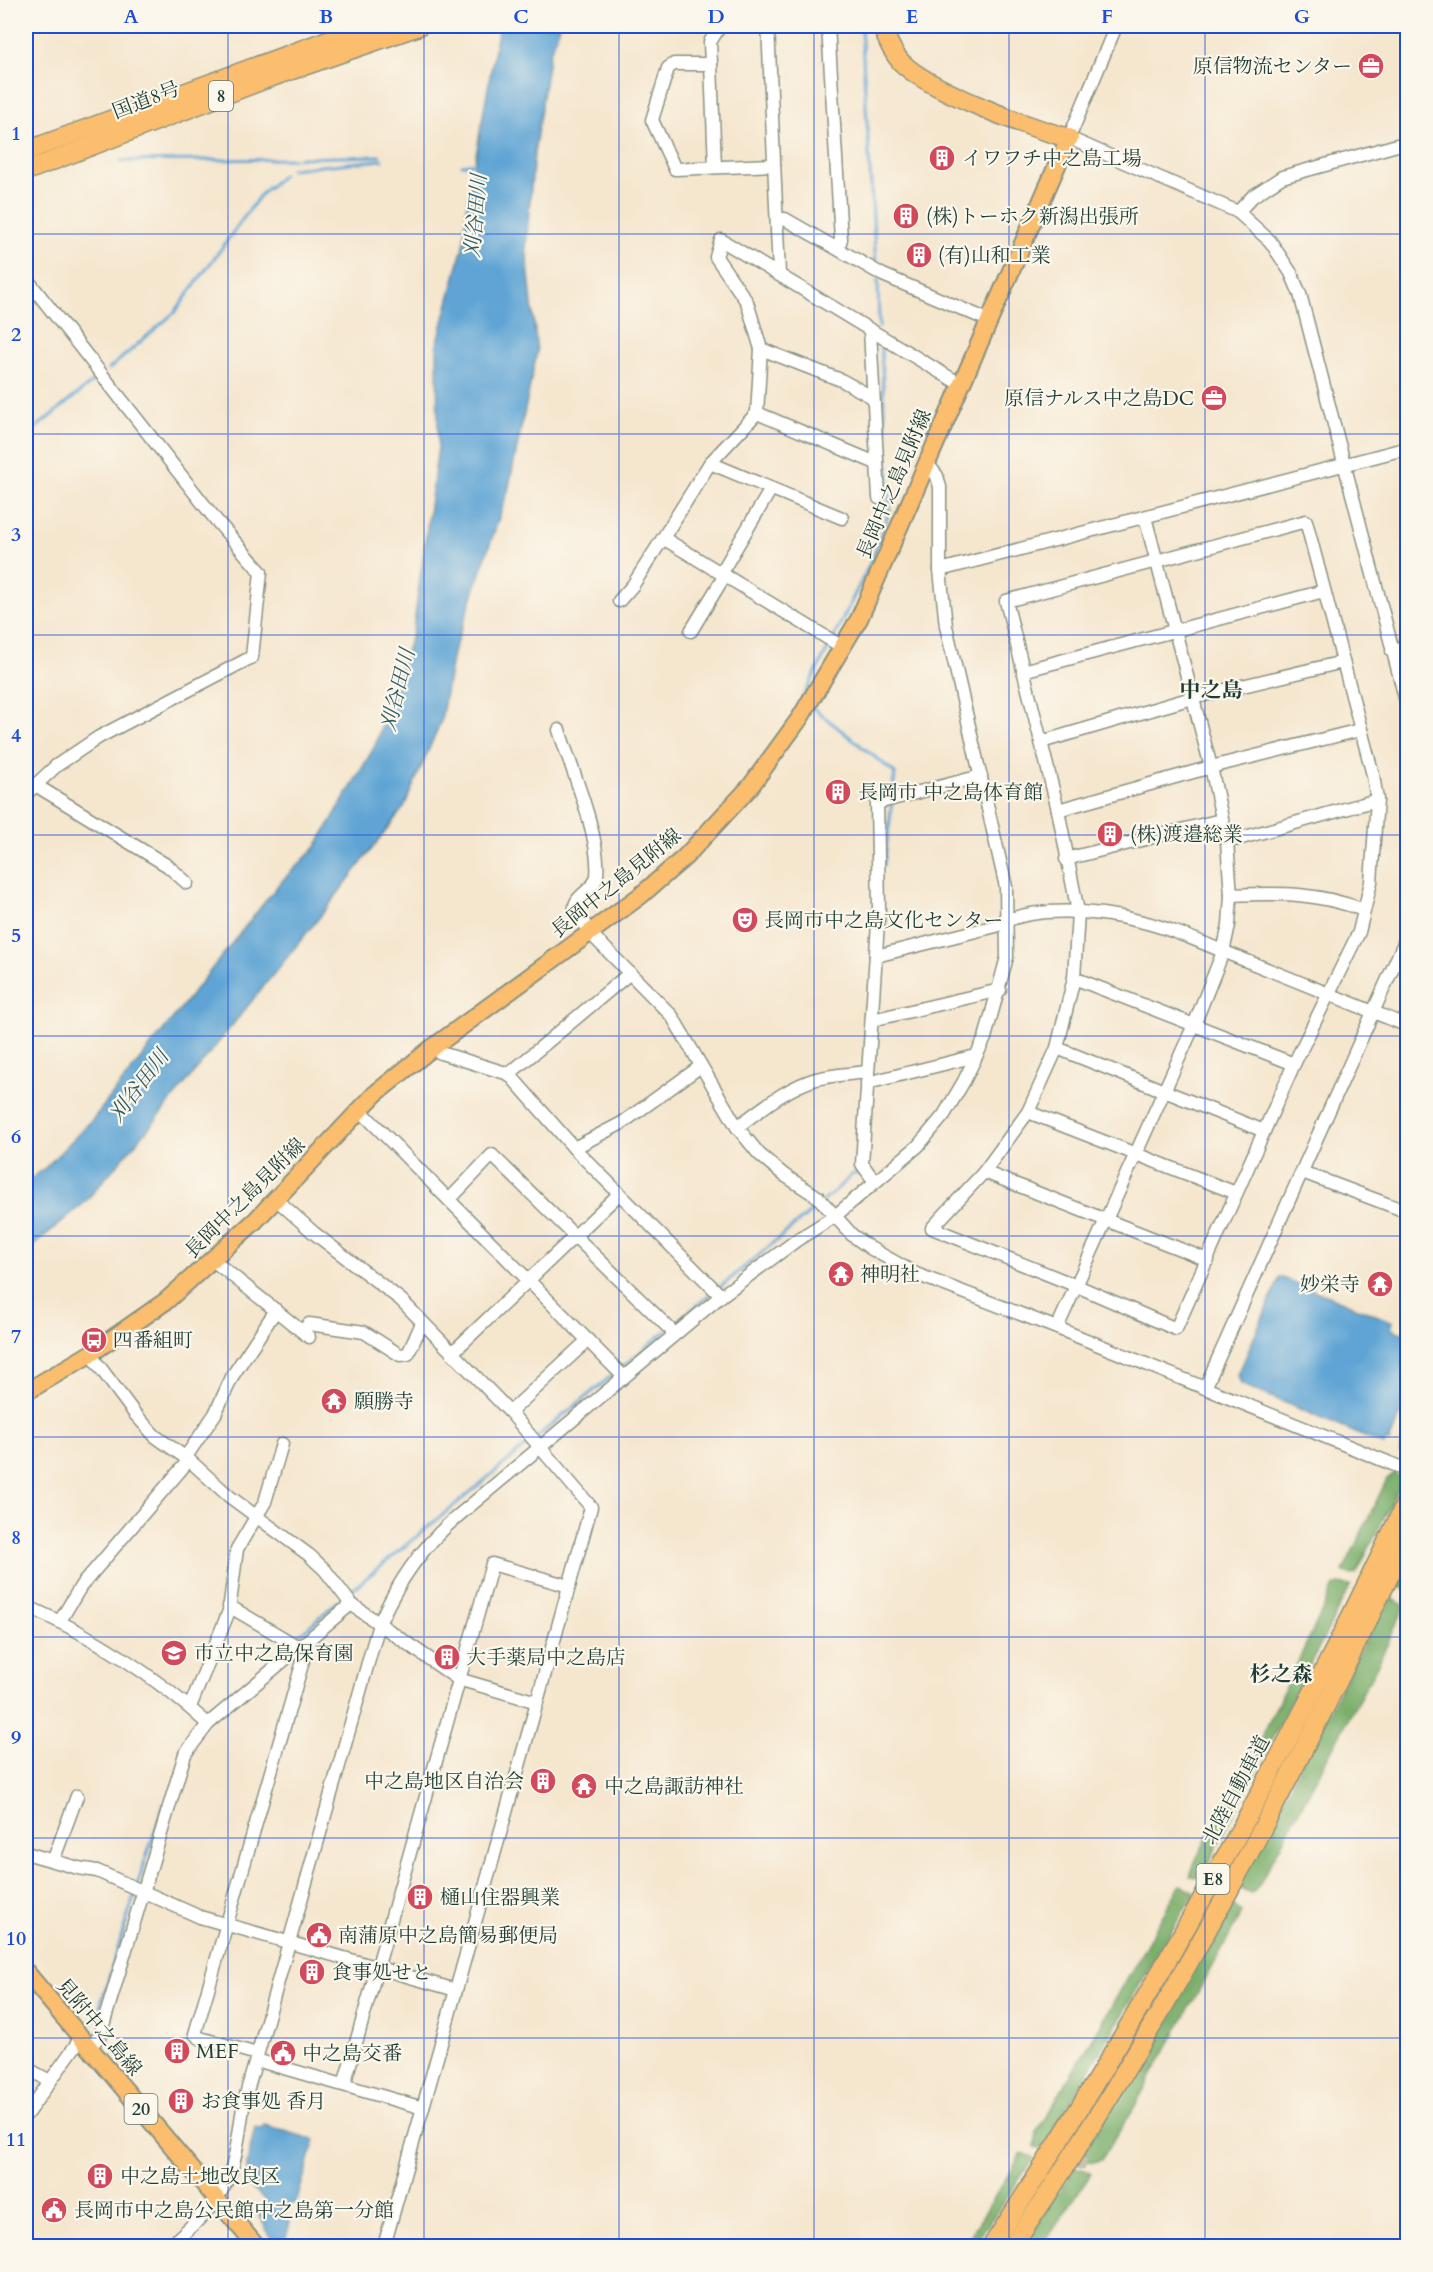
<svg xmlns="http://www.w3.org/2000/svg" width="1433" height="2272" font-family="Cardo,'Noto Serif JP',serif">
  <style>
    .forest { fill: #7aaf6a; stroke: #4c764f; stroke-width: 1.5 }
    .water { fill: #5ea4d4; stroke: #3e7084; stroke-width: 1.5 }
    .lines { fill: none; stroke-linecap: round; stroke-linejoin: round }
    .stream { stroke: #5ea4d4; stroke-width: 3 }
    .minor-tunnel { stroke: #cac4af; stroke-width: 12; stroke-dasharray: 12 6; stroke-linecap: butt }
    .minor-casing { stroke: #8a9281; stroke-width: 15 }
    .major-casing { stroke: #8a9281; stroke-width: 20 }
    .highway-casing { stroke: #8a9281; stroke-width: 21 }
    .minor { stroke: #fff; stroke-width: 12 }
    .major { stroke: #fbbd6e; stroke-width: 16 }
    .highway { stroke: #fbbd6e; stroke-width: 18 }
    .grid { fill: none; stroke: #1d4ed8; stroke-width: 1.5; stroke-opacity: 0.55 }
    .labels { text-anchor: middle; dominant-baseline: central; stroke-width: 4.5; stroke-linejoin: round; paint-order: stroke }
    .shield { fill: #fbf7ec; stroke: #61756b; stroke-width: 1.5 }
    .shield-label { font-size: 18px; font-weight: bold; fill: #1f3d34 }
    .poi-label { font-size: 20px; fill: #1f3d34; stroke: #fbf7ec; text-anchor: start }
    .street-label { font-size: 20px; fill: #1f3d34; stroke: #fbf7ec }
    .water-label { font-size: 21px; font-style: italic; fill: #325c64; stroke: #fbf7ec }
    .neighbourhood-label { font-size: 21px; font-weight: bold; fill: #1f3d34; stroke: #fbf7ec }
    .neatline { fill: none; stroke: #1d4ed8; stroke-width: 2 }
    .grid-label { font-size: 20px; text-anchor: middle; font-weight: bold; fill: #1d4ed8 }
  </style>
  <rect width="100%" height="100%" fill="#fbf7ec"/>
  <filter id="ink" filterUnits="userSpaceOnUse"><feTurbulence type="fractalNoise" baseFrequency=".0167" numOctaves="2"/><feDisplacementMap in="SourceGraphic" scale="12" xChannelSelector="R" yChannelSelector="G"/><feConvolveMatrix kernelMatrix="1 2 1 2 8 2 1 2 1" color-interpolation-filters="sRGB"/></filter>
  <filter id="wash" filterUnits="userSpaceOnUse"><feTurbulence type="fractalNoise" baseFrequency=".008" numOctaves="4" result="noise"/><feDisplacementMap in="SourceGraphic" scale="24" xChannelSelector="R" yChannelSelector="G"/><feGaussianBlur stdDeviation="1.35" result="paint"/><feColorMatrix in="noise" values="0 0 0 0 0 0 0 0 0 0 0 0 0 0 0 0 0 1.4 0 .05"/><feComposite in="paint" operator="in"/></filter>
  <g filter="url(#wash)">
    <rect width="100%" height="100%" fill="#f5e6ce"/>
    <g class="forest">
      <path d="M 1407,1422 L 1407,1462 L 1400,1452 Z"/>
      <path d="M 1395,1473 L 1403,1479 L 1356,1574 L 1349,1575 L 1343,1571 L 1387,1479 Z"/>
      <path d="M 1407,1553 L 1407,1589 L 1406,1589 L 1392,1585 Z"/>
      <path d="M 1339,1584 L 1350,1586 L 1201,1878 L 1190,1876 L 1196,1859 L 1266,1728 L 1334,1586 Z"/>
      <path d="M 1388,1596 L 1405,1606 L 1380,1660 L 1259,1885 L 1252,1894 L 1242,1890 L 1239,1885 Z"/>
      <path d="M 1182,1885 L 1194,1893 L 1043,2149 L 1035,2147 L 1037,2132 L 1102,2023 L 1179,1887 Z"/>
      <path d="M 1230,1902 L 1242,1913 L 1133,2109 L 1101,2160 L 1093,2162 L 1080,2159 Z"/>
      <path d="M 1022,2153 L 1034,2158 L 973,2246 L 964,2246 Z"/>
      <path d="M 1075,2168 L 1082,2168 L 1091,2174 L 1042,2246 L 1021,2246 Z"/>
    </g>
    <g class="water">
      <path d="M 499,26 L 560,26 L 550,52 L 534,153 L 526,246 L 537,352 L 508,491 L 453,653 L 441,721 L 404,807 L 326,909 L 155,1121 L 84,1203 L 26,1252 L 26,1183 L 46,1167 L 93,1119 L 279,884 L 316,847 L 375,746 L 413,631 L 438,447 L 437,345 L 464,242 L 467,205 Z"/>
      <path d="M 1280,1277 L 1393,1322 L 1391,1329 L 1407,1335 L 1407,1398 L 1389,1442 L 1386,1441 L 1384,1445 L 1241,1384 L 1238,1375 Z"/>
      <path d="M 264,2125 L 315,2140 L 296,2203 L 283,2206 L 281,2211 L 290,2221 L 286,2239 L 270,2236 L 257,2212 L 265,2209 L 267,2201 L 247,2185 L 247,2164 L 255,2127 L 262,2130 Z"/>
    </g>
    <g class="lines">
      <g class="stream">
        <path d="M 861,26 L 876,266"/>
        <path d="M 298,158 L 380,156"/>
        <path d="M 121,161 L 294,159"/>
        <path d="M 462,165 L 477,163"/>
        <path d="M 291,169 L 382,160"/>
        <path d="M 878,279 L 879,327"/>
        <path d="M 109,369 L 175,312 L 261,194 L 283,175"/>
        <path d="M 26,436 L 96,379"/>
        <path d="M 834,637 L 874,555 L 890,509 L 881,348"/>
        <path d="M 802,699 L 831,643"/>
        <path d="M 813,708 L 895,773 L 892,797"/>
        <path d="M 884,865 L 892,803"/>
        <path d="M 824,1201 L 853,1174 L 857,1174 L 857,1165"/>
        <path d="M 718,1289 L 819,1205"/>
        <path d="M 671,1327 L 712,1293"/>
        <path d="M 620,1369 L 666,1331"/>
        <path d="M 537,1437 L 615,1373"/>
        <path d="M 347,1594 L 532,1441"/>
        <path d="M 292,1641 L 342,1598"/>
        <path d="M 205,1719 L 287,1645"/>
        <path d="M 182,1749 L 188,1737 L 201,1724"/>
        <path d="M 137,1886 L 164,1804"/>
        <path d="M 90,2024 L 97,2017 L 135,1893"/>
      </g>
    </g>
  </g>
  <g filter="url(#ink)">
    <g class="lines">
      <path class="minor-tunnel" d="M 1041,2152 L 1086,2165"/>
      <defs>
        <g id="minor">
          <path d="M 720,26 L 710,42 L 711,64 L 674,64 L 668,68 L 652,120 L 675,169 L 774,165"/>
          <path d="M 768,26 L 779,274"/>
          <path d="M 828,26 L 841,239 L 838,249"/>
          <path d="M 1116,26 L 1069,138 L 1238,212 L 1270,241 L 1291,273 L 1300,294 L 1408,709"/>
          <path d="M 711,64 L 715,167"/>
          <path d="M 1238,212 L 1253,196 L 1282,177 L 1408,142"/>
          <path d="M 778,219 L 785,219 L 883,275 L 988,320"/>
          <path d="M 26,278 L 216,520 L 261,572 L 252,657 L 99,737 L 56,766 L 26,794"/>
          <path d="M 870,330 L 879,498"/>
          <path d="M 872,397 L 841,380 L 761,349 L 747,302 L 716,257 L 721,240 L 960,384"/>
          <path d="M 757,413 L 876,463"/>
          <path d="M 710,463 L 757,413 L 761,349"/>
          <path d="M 842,518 L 710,463 L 663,538 L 844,648"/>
          <path d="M 1306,521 L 1373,775 L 1377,800 L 1371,882 L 1359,932 L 1294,1064 L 1176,1329 L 1077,1286 L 932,1228 L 984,1172 L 1028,1112 L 1057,1048 L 1074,978 L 1078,912 L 1058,810 L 1006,601 Z"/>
          <path d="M 940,570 L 1408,448"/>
          <path d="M 721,573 L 771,489"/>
          <path d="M 619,601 L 633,585 L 663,538"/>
          <path d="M 691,631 L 725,575"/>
          <path d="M 1392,651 L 1408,647"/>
          <path d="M 1023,671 L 1324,591"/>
          <path d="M 559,730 C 571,768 601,837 597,876 C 595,890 573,896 575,909 L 591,934 L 672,1016 L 737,1127 L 759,1154 L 784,1175 L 818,1197 L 852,1235 L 870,1248 L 916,1274 L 1057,1328 L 1407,1470"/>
          <path d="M 1041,742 L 1192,698 L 1343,662"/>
          <path d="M 37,786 L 168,866 L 187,883"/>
          <path d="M 1058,810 L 1211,767 L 1360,730"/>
          <path d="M 1227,842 L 1377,800"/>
          <path d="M 1066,859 L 1221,820"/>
          <path d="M 1231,895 C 1282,893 1315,892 1364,910"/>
          <path d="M 876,956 L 996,926 C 1032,904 1099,911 1139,921 C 1174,929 1209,946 1242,959 C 1297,981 1352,1003 1408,1026"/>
          <path d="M 1074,978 L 1294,1064"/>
          <path d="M 872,1020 L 1000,990"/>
          <path d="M 432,1048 L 441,1053 L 509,1074 L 574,1148 L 721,1296"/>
          <path d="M 1057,1048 L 1264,1131"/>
          <path d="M 509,1074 L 630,973"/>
          <path d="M 867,1083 L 976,1056"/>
          <path d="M 360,1110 L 624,1377"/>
          <path d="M 1028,1112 L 1236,1193"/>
          <path d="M 737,1127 C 762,1109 786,1088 816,1079 C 832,1075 851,1074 867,1072"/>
          <path d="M 574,1148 L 622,1123 L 701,1066"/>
          <path d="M 984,1172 L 1208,1260"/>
          <path d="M 1302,1172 L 1408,1212"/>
          <path d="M 875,1182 L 862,1164 L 879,908 L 877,803 L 981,776"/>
          <path d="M 276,1199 L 314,1233 L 401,1300 L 510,1412 L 591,1507 L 537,1702"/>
          <path d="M 449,1200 L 492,1155 L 675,1334"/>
          <path d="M 214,1261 L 309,1337"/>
          <path d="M 1057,1328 L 1194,1025 L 1223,952 L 1229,925 L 1231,895 L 1227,842 L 1211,767 L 1145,517"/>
          <path d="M 302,1331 L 309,1324 L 364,1332 L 400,1355 L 408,1354 L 422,1323"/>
          <path d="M 452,1353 L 618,1195"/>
          <path d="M 90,1354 L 135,1414 L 155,1436 L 189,1460 L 230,1497 L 309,1555 L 325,1570 L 351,1604 L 458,1679 L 537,1702 L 384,2246"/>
          <path d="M 1205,1388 L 1408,934"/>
          <path d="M 510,1412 L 588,1340"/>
          <path d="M 185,1458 L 215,1414 L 233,1375 L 276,1310"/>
          <path d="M 26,1606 C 92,1635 154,1675 208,1724"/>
          <path d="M 229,1606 L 300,1648 L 303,1661 L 195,2034 L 200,2038 L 257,2054"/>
          <path d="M 60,1621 L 81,1586 L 189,1460"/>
          <path d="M 190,1707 L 229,1611 L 237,1549 L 265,1502 L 282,1444"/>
          <path d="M 26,1853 L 78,1868 L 97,1871 L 200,1917 L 456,1990"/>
          <path d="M 53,1861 L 77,1796"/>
          <path d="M 89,2049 L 100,2035 L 185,1754 L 208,1724 L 351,1604"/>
          <path d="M 256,2060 L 423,2108"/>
          <path d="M 26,2068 L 50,2081"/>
          <path d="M 344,2085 L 492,1564 L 569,1586"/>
          <path d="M 26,2115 L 81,2038"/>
          <path d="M 169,2246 C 193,2226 220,2202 231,2171 C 238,2150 240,2124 244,2102 L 379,1624 C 398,1581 423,1545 459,1515 L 721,1296 L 797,1240 L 835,1216 L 918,1146 L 944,1115 L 964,1081 L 985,1038 L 1007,957 L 1006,887 L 946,626 L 940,570 L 940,487 L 937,476 L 926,462"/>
        </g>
        <g id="major">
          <path d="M 26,1392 L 90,1354 L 166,1301 L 255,1221 L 375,1094 L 432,1048 L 640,896 L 685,857 L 750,787 L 800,718 L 859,619 L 1069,138"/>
          <path d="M 26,1972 L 256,2246"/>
        </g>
        <g id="highway">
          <path d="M 882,26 C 886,38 892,52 901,62 C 928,90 1030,128 1069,138"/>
          <path d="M 26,151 L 366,26"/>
          <path d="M 26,171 L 263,80 L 419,26"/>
          <path d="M 992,2246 C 1148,2007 1287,1756 1408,1498"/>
          <path d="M 1013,2246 C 1165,2022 1292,1782 1408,1537"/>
        </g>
      </defs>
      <use href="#minor" class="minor-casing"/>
      <use href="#major" class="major-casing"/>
      <use href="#highway" class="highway-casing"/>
      <use href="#minor" class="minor"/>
      <use href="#major" class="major"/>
      <use href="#highway" class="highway"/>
    </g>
  </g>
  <path class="grid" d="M 228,26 L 228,2246M 424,26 L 424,2246M 619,26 L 619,2246M 814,26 L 814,2246M 1009,26 L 1009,2246M 1205,26 L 1205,2246M 26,234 L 1408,234M 26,434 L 1408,434M 26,635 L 1408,635M 26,835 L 1408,835M 26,1036 L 1408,1036M 26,1236 L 1408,1236M 26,1437 L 1408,1437M 26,1637 L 1408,1637M 26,1838 L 1408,1838M 26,2038 L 1408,2038"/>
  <defs>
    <symbol id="office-disc" viewBox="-11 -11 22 22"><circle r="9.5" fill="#d1495b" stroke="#fbf7ec"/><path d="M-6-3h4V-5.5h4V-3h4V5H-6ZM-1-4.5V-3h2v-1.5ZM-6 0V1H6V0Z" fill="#fff"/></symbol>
    <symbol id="building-disc" viewBox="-11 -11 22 22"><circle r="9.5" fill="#d1495b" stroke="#fbf7ec"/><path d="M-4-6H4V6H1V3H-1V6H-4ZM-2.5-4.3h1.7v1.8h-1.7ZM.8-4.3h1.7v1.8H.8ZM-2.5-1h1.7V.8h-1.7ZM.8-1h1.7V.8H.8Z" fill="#fff"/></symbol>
    <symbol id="theatre-disc" viewBox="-11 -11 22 22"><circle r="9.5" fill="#d1495b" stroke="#fbf7ec"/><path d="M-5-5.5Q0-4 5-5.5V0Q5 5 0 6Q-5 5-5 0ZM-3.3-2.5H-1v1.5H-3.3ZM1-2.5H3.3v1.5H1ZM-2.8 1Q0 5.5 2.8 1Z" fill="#fff"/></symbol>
    <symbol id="temple-disc" viewBox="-11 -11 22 22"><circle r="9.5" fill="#d1495b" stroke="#fbf7ec"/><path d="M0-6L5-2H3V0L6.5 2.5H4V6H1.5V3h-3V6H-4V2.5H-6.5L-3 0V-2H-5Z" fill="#fff"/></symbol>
    <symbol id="bus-disc" viewBox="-11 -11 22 22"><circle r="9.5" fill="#d1495b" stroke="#fbf7ec"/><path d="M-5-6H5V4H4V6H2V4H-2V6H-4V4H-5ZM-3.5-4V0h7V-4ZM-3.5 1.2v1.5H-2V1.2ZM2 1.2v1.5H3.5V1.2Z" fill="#fff"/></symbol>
    <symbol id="school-disc" viewBox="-11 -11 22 22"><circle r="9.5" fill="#d1495b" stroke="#fbf7ec"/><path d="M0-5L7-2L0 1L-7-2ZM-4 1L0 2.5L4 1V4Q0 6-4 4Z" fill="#fff"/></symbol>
    <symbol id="civic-disc" viewBox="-11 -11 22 22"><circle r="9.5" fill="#d1495b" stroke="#fbf7ec"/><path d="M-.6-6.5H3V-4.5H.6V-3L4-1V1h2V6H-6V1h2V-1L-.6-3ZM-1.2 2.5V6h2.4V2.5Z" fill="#fff"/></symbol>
  </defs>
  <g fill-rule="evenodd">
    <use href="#office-disc" x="1356" y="51" width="30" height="30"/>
    <use href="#building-disc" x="927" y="143" width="30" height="30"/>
    <use href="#building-disc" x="891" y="201" width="30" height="30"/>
    <use href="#building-disc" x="904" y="240" width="30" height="30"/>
    <use href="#office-disc" x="1199" y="383" width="30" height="30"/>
    <use href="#building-disc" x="823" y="777" width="30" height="30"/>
    <use href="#building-disc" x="1095" y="819" width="30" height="30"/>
    <use href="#theatre-disc" x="730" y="905" width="30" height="30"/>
    <use href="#temple-disc" x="826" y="1259" width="30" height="30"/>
    <use href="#temple-disc" x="1365" y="1269" width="30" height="30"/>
    <use href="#bus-disc" x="79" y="1325" width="30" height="30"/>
    <use href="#temple-disc" x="319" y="1386" width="30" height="30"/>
    <use href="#school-disc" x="159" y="1638" width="30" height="30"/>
    <use href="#building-disc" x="432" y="1642" width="30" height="30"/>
    <use href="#building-disc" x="528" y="1766" width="30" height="30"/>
    <use href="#temple-disc" x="569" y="1771" width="30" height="30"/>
    <use href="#building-disc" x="405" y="1882" width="30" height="30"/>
    <use href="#civic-disc" x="304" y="1920" width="30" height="30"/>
    <use href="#building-disc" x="297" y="1957" width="30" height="30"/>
    <use href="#building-disc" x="162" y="2036" width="30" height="30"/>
    <use href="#civic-disc" x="268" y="2038" width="30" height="30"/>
    <use href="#building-disc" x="166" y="2086" width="30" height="30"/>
    <use href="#building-disc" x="85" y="2161" width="30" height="30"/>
    <use href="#civic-disc" x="39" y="2195" width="30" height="30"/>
  </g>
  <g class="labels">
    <g class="shield">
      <rect x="209" y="81" width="24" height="30" rx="4.5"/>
      <rect x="1196.5" y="1864" width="33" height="30" rx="4.5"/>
      <rect x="124.5" y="2094" width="33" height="30" rx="4.5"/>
    </g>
    <g class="shield-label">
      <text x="221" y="96">8</text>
      <text x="1213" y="1879">E8</text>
      <text x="141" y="2109">20</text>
    </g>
    <g class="poi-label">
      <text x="1352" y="66" text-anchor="end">原信物流センター</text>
      <text x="962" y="158">イワフチ中之島工場</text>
      <text x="926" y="216">(株)トーホク新潟出張所</text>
      <text x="938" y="255">(有)山和工業</text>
      <text x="1194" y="398" text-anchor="end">原信ナルス中之島DC</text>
      <text x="858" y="792">長岡市 中之島体育館</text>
      <text x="1130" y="834">(株)渡邉総業</text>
      <text x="764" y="920">長岡市中之島文化センター</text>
      <text x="860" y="1274">神明社</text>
      <text x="1360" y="1284" text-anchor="end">妙栄寺</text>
      <text x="113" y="1340">四番組町</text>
      <text x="354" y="1401">願勝寺</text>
      <text x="194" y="1653">市立中之島保育園</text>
      <text x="466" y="1657">大手薬局中之島店</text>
      <text x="524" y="1781" text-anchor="end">中之島地区自治会</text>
      <text x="604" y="1786">中之島諏訪神社</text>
      <text x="440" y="1897">樋山住器興業</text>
      <text x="338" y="1935">南蒲原中之島簡易郵便局</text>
      <text x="332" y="1972">食事処せと</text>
      <text x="196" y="2051">MEF</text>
      <text x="302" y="2053">中之島交番</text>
      <text x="201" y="2101">お食事処 香月</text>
      <text x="120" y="2176">中之島土地改良区</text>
      <text x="74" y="2210">長岡市中之島公民館中之島第一分館</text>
    </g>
    <g class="street-label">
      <text transform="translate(146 100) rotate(-21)">国道8号</text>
      <text transform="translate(894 484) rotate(-67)">長岡中之島見附線</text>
      <text transform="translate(616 883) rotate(-39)">長岡中之島見附線</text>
      <text transform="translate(245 1198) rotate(-45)">長岡中之島見附線</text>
      <text transform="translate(1236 1790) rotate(-62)">北陸自動車道</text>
      <text transform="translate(99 2027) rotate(50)">見附中之島線</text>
    </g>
    <g class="water-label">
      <text transform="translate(476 216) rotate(-85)">刈谷田川</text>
      <text transform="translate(398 690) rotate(-76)">刈谷田川</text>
      <text transform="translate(139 1086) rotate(-53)">刈谷田川</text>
    </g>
    <g class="neighbourhood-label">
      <text x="1211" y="690">中之島</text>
      <text x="1281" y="1674">杉之森</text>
    </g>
  </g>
  <rect width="1433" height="2272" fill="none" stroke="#fbf7ec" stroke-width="66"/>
  <rect x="33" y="33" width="1367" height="2206" class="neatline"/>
  <g class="grid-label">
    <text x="131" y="23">A</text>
    <text x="326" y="23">B</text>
    <text x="521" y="23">C</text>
    <text x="716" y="23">D</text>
    <text x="912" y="23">E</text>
    <text x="1107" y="23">F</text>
    <text x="1302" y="23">G</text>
    <text x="16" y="140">1</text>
    <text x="16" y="341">2</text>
    <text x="16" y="541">3</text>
    <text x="16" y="742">4</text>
    <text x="16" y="942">5</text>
    <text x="16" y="1143">6</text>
    <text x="16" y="1343">7</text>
    <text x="16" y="1544">8</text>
    <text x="16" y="1744">9</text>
    <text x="16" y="1945">10</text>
    <text x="16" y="2146">11</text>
  </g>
</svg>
